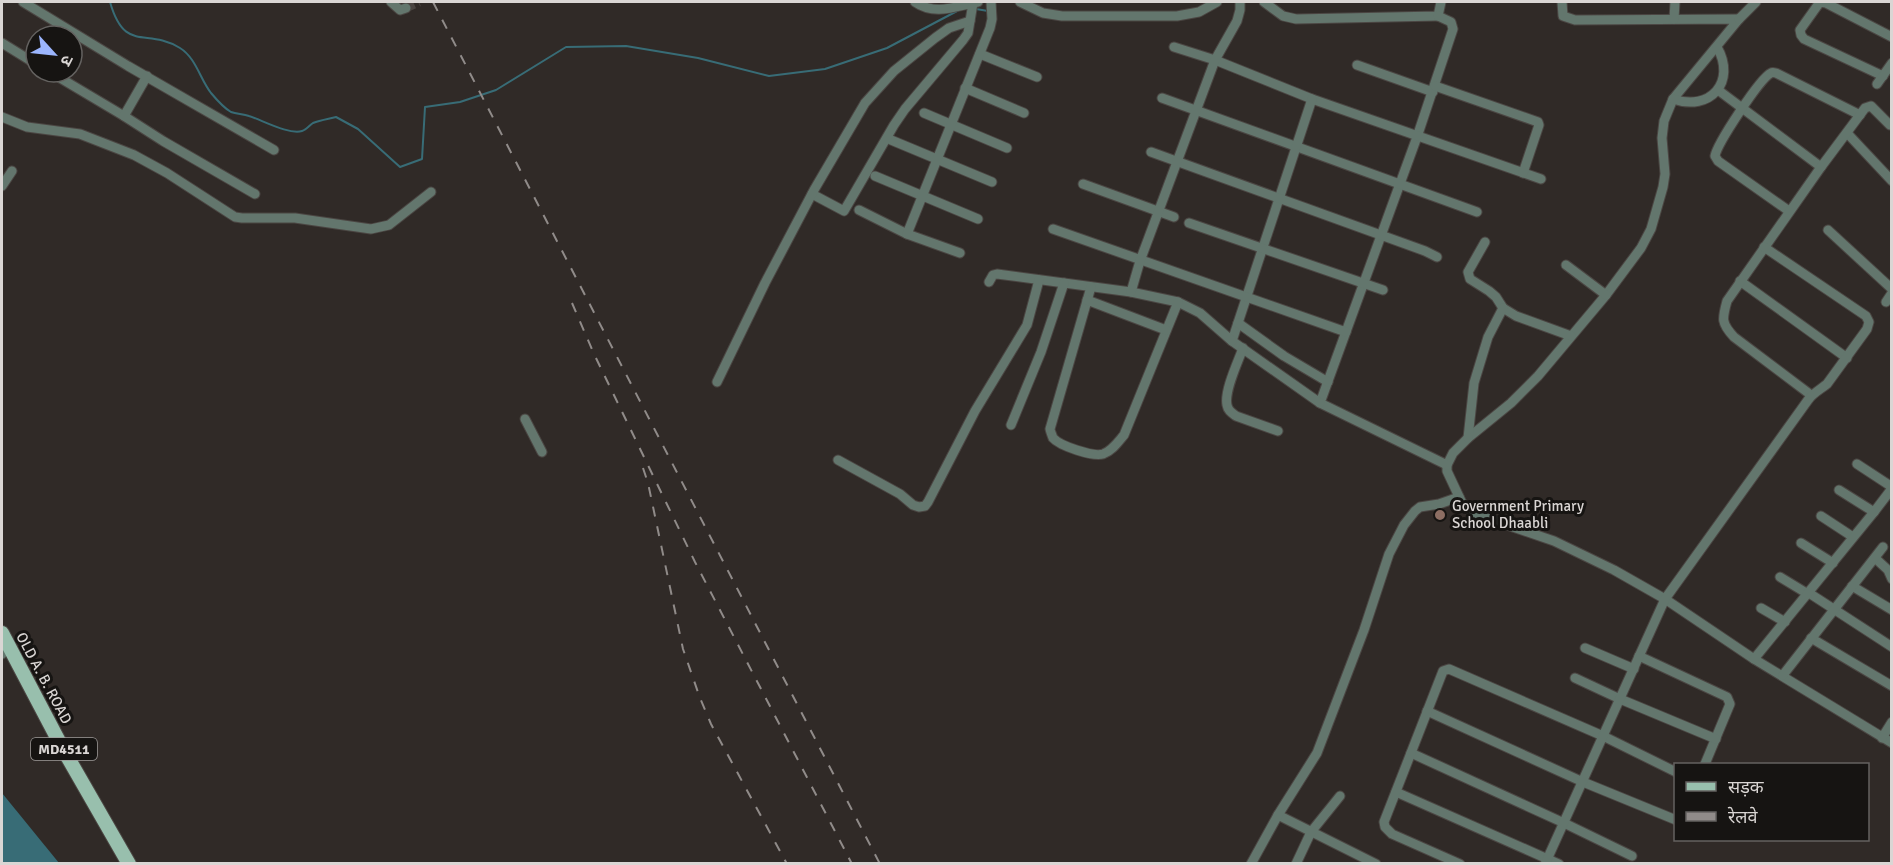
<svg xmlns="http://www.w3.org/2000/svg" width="1893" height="865" font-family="Signika,'Noto Sans Devanagari',sans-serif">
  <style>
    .water { fill: #386c76 }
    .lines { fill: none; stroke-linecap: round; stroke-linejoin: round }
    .stream { stroke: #386c76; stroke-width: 2 }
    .minor-tunnel { stroke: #4a4441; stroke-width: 9; stroke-dasharray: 9 4.5; stroke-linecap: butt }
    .minor-casing { stroke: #4b4643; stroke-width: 11 }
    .primary-casing { stroke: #4b4643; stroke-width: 16 }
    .minor { stroke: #63766d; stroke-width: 9 }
    .primary { stroke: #98bfad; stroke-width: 14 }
    .rail { stroke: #908b89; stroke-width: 2; stroke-dasharray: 10 10; stroke-linecap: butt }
    .education-dot { fill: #8d6e63; stroke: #161412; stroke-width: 2 }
    .labels { text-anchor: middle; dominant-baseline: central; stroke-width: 6; stroke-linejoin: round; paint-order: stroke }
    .shield { fill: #161412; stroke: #9f9c9a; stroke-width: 1.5 }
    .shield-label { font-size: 14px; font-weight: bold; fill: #dad6d4 }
    .poi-label { font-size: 15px; fill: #dad6d4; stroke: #161412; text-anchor: start }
    .street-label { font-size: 15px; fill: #dad6d4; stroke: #161412 }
  </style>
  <rect width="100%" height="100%" fill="#302a27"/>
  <path class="water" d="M 2,793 L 59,863 L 2,863 Z"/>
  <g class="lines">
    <g class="stream">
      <path d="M 110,2 C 125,54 146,27 180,48 C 196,58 200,79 211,93 C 216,99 224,108 231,112 C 237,114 243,114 249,116 C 262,120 289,135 302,131 C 306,130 310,125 313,123 C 320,120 328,119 336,117 L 358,129 L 400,167 L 422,159 L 425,107 L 460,102 L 496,90 L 566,47 L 626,46 L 698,58 L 769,76 L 825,69 L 887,48 L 959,10"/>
      <path d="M 976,9 L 988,11"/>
    </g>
    <path class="minor-tunnel" d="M 406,8 L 419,2"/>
    <defs>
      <g id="minor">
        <path d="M 23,2 L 128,66 L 274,150"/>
        <path d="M 391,2 L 400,10 L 406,8"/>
        <path d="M 915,2 C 935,16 956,6 978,2"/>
        <path d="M 1020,2 L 1043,13 L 1062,16 L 1177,16 L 1199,12 L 1217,2"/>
        <path d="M 1264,2 L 1283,16 L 1296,19 L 1438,16 L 1441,2"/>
        <path d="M 1562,2 L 1563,16 L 1575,20 L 1739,19 L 1673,99 L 1664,121 L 1662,138 L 1665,174 L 1663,187 L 1651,229 L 1641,248 L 1606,295 L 1538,376 L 1511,403 L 1468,438 L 1453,453 L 1447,465 L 1447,471 L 1462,503 L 1475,514 L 1554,541 L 1614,570 L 1665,599 L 1754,659 L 1892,743"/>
        <path d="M 1438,16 L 1451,22 L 1453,29 L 1417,137 L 1320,403 L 1447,465"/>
        <path d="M 1674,19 L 1675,2"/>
        <path d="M 1739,19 L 1756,2"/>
        <path d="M 2,43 L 36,64"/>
        <path d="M 1174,47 L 1215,60 L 1312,99 L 1541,179"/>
        <path d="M 980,54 L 1037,77"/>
        <path d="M 1357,65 L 1433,92"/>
        <path d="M 50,72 L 124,116"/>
        <path d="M 147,76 L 124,116 L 163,141 L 255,194"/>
        <path d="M 1883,76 L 1804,39 L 1801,35 L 1800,30 L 1820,2 L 1826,3 L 1892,37"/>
        <path d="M 1877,84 L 1892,63"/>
        <path d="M 1435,86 L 1538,122 L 1539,125 L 1523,173"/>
        <path d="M 965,88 L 1024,113"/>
        <path d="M 1718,90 L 1821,167"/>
        <path d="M 1162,98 L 1477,212"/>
        <path d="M 1312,99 L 1232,341 L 1320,403"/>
        <path d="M 1673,99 C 1710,112 1737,82 1717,47"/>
        <path d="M 924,113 L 1007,148"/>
        <path d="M 2,117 L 27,127 L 80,134 L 134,155 L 167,173 L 235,217 L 242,218 L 295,218 L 371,229 L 389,225 L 431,192"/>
        <path d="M 1847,133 L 1892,181"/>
        <path d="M 891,140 L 992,182"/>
        <path d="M 1151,152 L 1425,251 L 1437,257"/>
        <path d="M 875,176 L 978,219"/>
        <path d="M 1083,184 L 1174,217"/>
        <path d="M 2,186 L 12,171"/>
        <path d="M 812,194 L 844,211 L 894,125 L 905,109 L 963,40 L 968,33 L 970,21"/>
        <path d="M 859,210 L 907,234"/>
        <path d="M 1789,211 L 1718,161 L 1715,156 C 1717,144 1760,78 1771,73 C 1773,72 1775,73 1776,73 L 1860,115"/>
        <path d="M 1189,223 L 1383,290"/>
        <path d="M 1053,229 L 1346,332"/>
        <path d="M 1828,230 L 1892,289"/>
        <path d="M 1485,242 L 1468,272 L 1470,279 L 1489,291 L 1496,297 L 1503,308 L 1516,316 L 1571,336"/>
        <path d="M 960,253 L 907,234 L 990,28 L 992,19 L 991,2"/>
        <path d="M 1566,265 L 1606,295"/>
        <path d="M 1740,281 L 1847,358"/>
        <path d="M 989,282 L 993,275 L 997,274 L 1131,292 L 1178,302 L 1200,313 L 1232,341"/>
        <path d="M 1091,287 L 1050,429 C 1050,430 1053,438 1053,438 C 1060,446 1093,457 1103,454 C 1112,451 1118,442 1124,435 L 1178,302"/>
        <path d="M 1131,292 L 1140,261 L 1215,60 L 1237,21 L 1240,10 L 1240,2"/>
        <path d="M 1087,300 L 1166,330"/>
        <path d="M 1886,302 L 1892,293"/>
        <path d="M 1238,323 L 1284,356 L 1328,382"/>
        <path d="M 1243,348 C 1238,362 1224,391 1227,405 C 1228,411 1232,413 1236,416 L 1278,431"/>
        <path d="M 717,382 L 765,283 L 814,190 L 865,103 L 894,71 L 935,38 L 949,28 L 970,21 L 973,3"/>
        <path d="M 1811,395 L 1734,337 C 1721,323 1722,319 1727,301 L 1821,167 L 1865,108 L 1871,106 L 1890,125"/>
        <path d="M 525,419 L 542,452"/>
        <path d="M 1011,425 L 1041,352 L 1064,283"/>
        <path d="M 1468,438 L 1474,383 L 1488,337 L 1503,308"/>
        <path d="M 838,460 L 900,494 L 913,505 L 919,507 L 925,506 L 928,502 L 975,411 L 1027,325 L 1039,280"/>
        <path d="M 1857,464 L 1892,487"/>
        <path d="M 1839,490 L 1874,512"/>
        <path d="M 1821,516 L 1853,537"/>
        <path d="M 1801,543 L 1833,563"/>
        <path d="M 1875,558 L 1888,570 L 1892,579"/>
        <path d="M 1780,577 L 1808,594"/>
        <path d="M 1852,586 L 1892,610"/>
        <path d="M 1809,593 L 1892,647"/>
        <path d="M 1761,608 L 1785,622"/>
        <path d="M 1811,638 L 1892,686"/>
        <path d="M 1585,648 L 1634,669"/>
        <path d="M 2,654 L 4,652"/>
        <path d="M 1639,656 L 1727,697 L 1730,704 L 1705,764"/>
        <path d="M 1754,659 L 1874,512 L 1890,491 L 1892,487"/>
        <path d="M 1783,675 L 1883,547"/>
        <path d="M 1575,678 L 1620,699 L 1716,739"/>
        <path d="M 1427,711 L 1583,782 L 1676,820"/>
        <path d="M 1882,738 L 1892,722"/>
        <path d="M 1411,753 L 1564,823 L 1632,856"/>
        <path d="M 1396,792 L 1559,864"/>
        <path d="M 1278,815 L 1376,864"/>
        <path d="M 1251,864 L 1278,815 L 1317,753 L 1364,630 L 1389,554 L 1404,525 L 1415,511 L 1420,507 L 1439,504 L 1459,497"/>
        <path d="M 1296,864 L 1311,832 L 1340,796"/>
        <path d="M 1460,864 L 1392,834 L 1385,827 L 1384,822 L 1443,671 L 1449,669 L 1603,736 L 1676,772"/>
        <path d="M 1545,864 L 1665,599 L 1808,400 C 1813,393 1821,389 1827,384 L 1867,329 L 1869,322 L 1866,316 L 1764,247"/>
      </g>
      <path id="primary" d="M 2,633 L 63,749 L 129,864"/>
    </defs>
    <use href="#minor" class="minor-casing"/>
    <use href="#primary" class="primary-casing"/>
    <use href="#minor" class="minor"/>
    <use href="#primary" class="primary"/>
    <g class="rail">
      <path d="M 433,2 L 880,864"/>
      <path d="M 572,303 L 594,354 L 695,562 L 852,864"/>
      <path d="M 643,468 L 648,483 L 683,649 L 700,698 L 711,724 L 787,864"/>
    </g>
  </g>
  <circle class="education-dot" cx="1440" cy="515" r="6"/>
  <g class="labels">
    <rect class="shield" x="31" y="738" width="66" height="22" rx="4.5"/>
    <g class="shield-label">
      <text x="64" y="749">MD4511</text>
    </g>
    <g class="poi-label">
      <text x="1452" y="506">Government Primary<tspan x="1452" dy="17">School Dhaabli</tspan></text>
    </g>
    <g class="street-label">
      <text transform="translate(44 678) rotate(62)">OLD A. B. ROAD</text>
    </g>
  </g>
  <rect width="1893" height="865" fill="none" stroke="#dad6d4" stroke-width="6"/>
  <rect x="1674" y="763" width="195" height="78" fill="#161412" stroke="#646260" stroke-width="1.5"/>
  <rect x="1686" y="782" width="30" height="9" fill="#98bfad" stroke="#646260" stroke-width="1.5"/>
  <text x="1728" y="793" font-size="18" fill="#dad6d4">सड़क</text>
  <rect x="1686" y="812" width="30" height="9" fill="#908b89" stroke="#646260" stroke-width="1.5"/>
  <text x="1728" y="823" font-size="18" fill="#dad6d4">रेलवे</text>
  <g transform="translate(54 54) rotate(117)"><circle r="28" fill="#161412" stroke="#646260" stroke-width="1.5"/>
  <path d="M0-4.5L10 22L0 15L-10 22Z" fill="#9bb5fd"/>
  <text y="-9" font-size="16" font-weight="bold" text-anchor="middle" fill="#dad6d4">उ</text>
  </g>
</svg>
